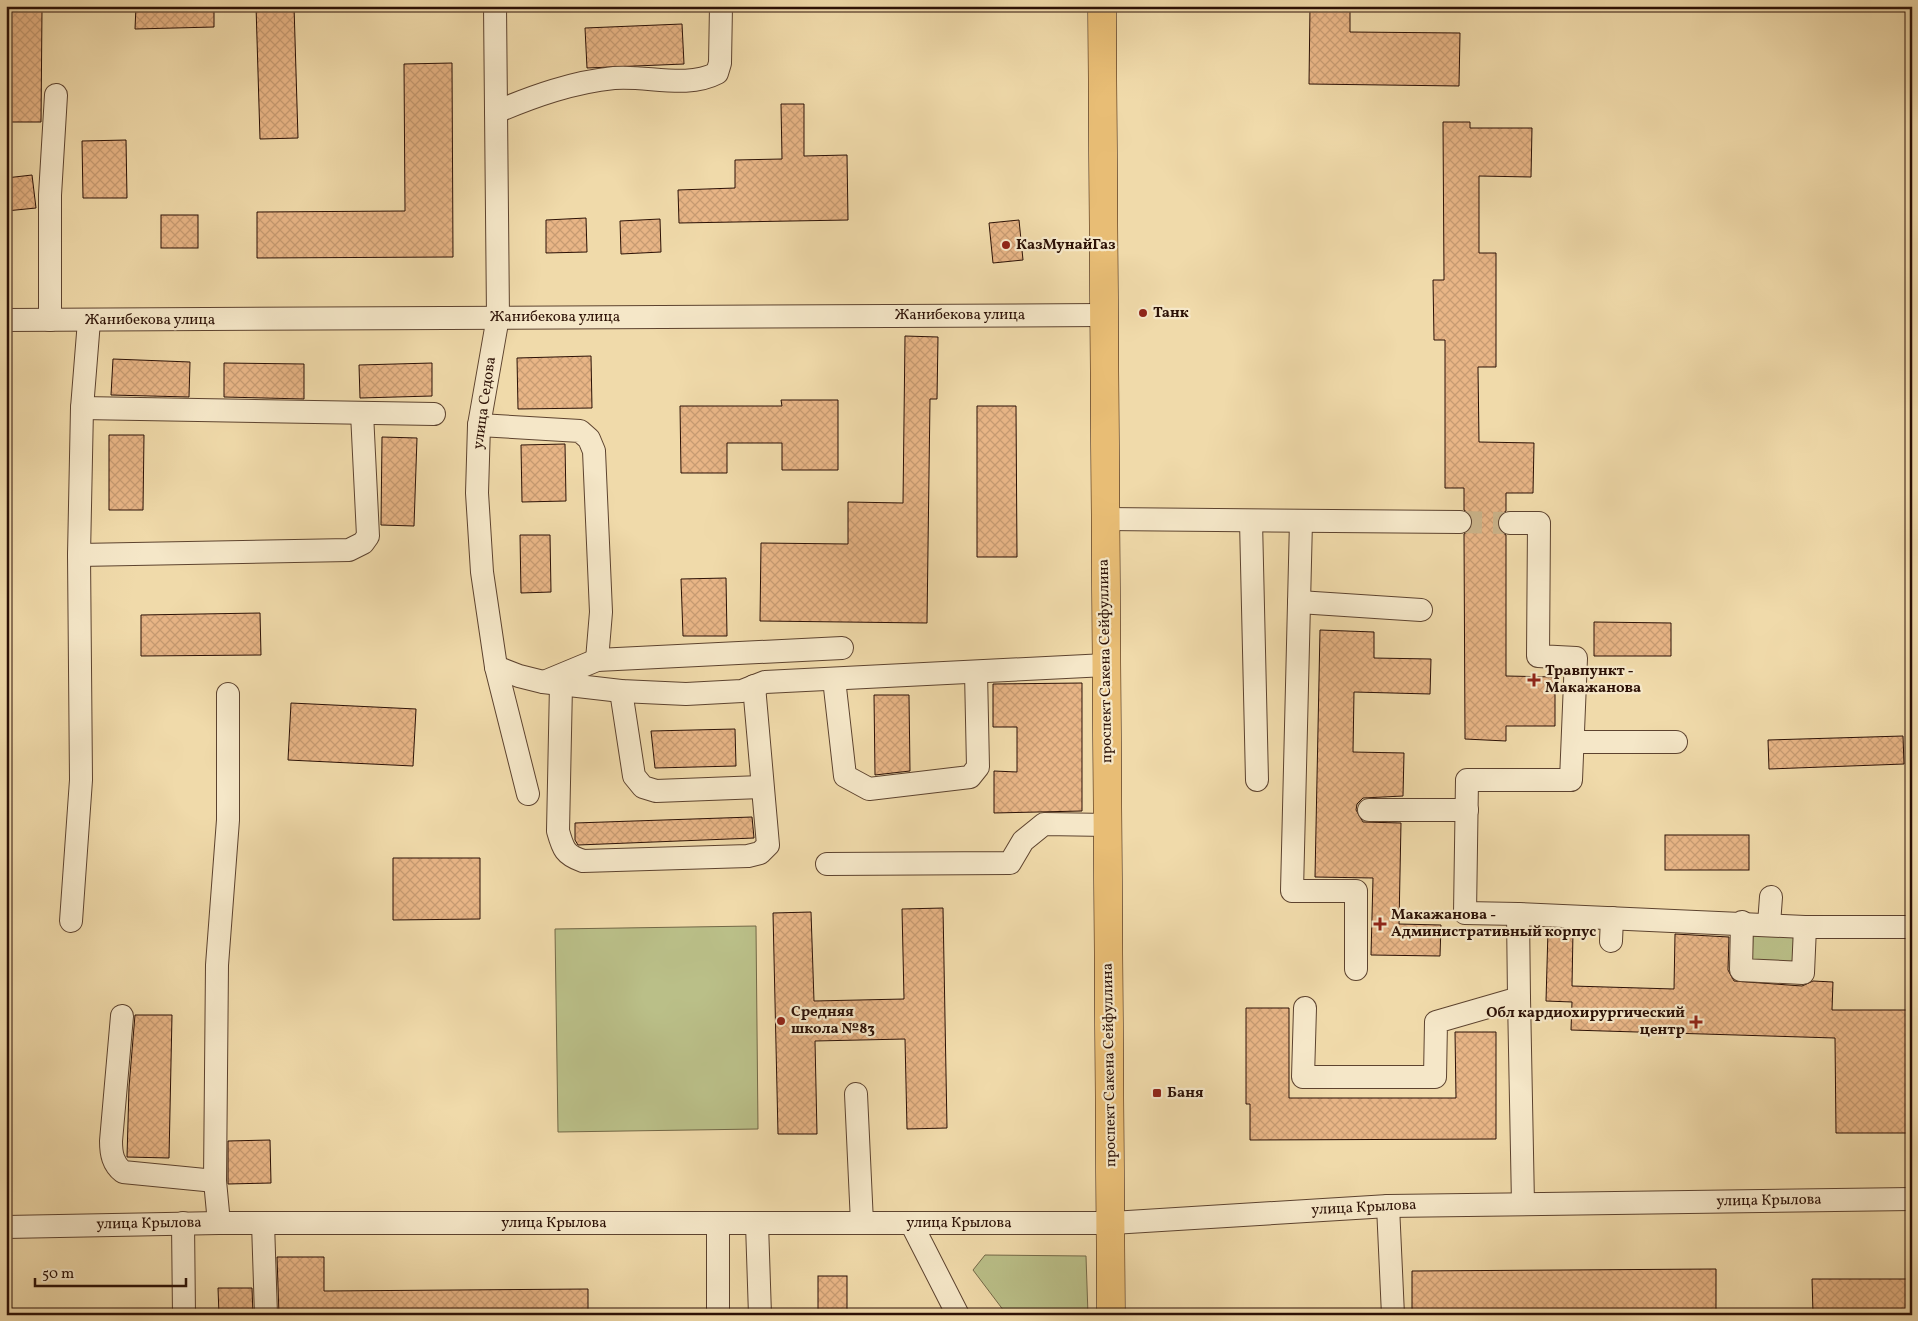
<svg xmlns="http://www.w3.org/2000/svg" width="1918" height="1321" font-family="Vollkorn,serif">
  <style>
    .grass { fill: #babf88; stroke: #736847 }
    .building { fill: url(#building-cross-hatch); stroke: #2c1106 }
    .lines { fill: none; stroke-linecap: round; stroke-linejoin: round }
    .minor-tunnel { stroke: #c9b289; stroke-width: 22; stroke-dasharray: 22 11; stroke-linecap: butt }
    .minor-casing { stroke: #5d432f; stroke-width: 24 }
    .major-casing { stroke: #2c1106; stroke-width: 29 }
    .minor { stroke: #f5e7c8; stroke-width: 22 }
    .major { stroke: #e8bd75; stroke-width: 28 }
    .poi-dot { fill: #8f2418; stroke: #f5e7c8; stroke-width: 2 }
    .labels { text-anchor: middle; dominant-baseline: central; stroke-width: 4.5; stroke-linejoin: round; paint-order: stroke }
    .poi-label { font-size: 15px; font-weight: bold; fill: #2c1106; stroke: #f5e7c8; text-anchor: start }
    .street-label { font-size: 15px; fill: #2c1106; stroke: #f5e7c8 }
  </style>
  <defs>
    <pattern id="building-cross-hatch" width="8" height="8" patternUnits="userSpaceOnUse" patternTransform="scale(1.25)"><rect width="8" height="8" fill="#e8b586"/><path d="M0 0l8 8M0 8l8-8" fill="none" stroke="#c79b72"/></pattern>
  </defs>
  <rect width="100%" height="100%" fill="#f0daaa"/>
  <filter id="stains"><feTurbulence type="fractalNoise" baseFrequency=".004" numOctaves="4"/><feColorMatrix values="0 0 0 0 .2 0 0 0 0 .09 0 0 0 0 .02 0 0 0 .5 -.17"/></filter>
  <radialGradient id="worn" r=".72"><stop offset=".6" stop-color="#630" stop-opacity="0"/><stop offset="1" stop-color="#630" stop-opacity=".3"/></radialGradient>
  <g class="grass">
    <path d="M 756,926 L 758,1129 L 558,1132 L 555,929 Z"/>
    <path d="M 1753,933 L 1796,933 L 1796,966 L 1752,966 Z"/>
    <path d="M 985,1255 L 1086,1256 L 1088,1315 L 1007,1315 L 973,1270 Z"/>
  </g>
  <g class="building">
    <path d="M 136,6 L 214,6 L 214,27 L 135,29 Z"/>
    <path d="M 256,6 L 294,6 L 298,138 L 260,139 Z"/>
    <path d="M 1310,6 L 1350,6 L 1350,32 L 1460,33 L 1459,86 L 1309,84 Z"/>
    <path d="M 6,10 L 42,10 L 41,122 L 6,122 Z"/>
    <path d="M 682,24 L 684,64 L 587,68 L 585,28 Z"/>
    <path d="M 452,63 L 453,257 L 257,258 L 257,212 L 405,211 L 404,64 Z"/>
    <path d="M 781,104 L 804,104 L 804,156 L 847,155 L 848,220 L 679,223 L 678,190 L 735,188 L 735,160 L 782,159 Z"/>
    <path d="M 1443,122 L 1470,122 L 1470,128 L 1532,128 L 1531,177 L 1479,176 L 1479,253 L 1496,253 L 1496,367 L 1478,367 L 1479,442 L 1534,443 L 1533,493 L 1506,493 L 1506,511 L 1499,516 L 1497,523 L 1499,530 L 1506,535 L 1506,676 L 1555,677 L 1555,726 L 1506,726 L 1506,741 L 1465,739 L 1464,534 L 1471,529 L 1473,522 L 1471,515 L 1464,510 L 1464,488 L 1445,488 L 1445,340 L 1434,340 L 1433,280 L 1444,280 Z"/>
    <path d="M 126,140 L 127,198 L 83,198 L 82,141 Z"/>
    <path d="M 32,175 L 36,208 L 6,211 L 6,178 Z"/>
    <rect x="161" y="215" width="37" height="33"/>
    <path d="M 586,218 L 587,252 L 546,253 L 546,220 Z"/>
    <path d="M 660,219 L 661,252 L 621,254 L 620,221 Z"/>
    <path d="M 1019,220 L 1023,260 L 993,263 L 989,223 Z"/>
    <path d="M 905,336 L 938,337 L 937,399 L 930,399 L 927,623 L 760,621 L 761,543 L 848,544 L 848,502 L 903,503 Z"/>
    <path d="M 591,356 L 592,408 L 518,409 L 517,358 Z"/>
    <path d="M 113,359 L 190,362 L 189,397 L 111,395 Z"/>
    <path d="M 224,363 L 304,364 L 304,399 L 224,397 Z"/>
    <path d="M 432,363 L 432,396 L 360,398 L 359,365 Z"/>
    <path d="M 781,400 L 838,400 L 838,470 L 782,470 L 782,443 L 727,443 L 727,473 L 681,473 L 680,406 L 782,406 Z"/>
    <path d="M 977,406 L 1016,406 L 1017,557 L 977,557 Z"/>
    <path d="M 109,435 L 144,435 L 143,510 L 109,510 Z"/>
    <path d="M 382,437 L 417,438 L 414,526 L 381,525 Z"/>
    <path d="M 565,444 L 566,501 L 522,502 L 521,445 Z"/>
    <path d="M 520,535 L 550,535 L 551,592 L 521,593 Z"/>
    <path d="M 726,578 L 727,636 L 683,636 L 681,579 Z"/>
    <path d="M 260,613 L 261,655 L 141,656 L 141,615 Z"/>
    <path d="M 1594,622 L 1671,623 L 1671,656 L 1594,656 Z"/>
    <path d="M 1320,630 L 1374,632 L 1374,658 L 1431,659 L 1430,694 L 1354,692 L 1353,752 L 1404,753 L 1403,796 L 1363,798 L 1357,804 L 1356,810 L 1363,822 L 1401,823 L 1399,924 L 1441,925 L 1440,956 L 1371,955 L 1373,878 L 1315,877 Z"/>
    <path d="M 1082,683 L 1082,811 L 994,813 L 994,771 L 1017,772 L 1017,727 L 993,727 L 993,684 Z"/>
    <path d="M 874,695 L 909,695 L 910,771 L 875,775 Z"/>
    <path d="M 291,703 L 416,709 L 413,766 L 288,760 Z"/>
    <path d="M 735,729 L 736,766 L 655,768 L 651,731 Z"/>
    <path d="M 1903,736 L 1904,764 L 1769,769 L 1768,740 Z"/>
    <path d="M 752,817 L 754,838 L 578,845 L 575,840 L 575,823 Z"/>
    <rect x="1665" y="835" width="84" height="35"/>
    <path d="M 393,858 L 480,858 L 480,919 L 393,920 Z"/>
    <path d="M 943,908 L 947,1128 L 907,1129 L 905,1039 L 815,1041 L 817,1134 L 778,1134 L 773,913 L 811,912 L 814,1001 L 904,999 L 902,909 Z"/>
    <path d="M 1548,930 L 1573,931 L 1572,986 L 1674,989 L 1675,934 L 1729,937 L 1728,970 L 1734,981 L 1802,986 L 1813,981 L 1833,982 L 1832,1010 L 1907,1010 L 1908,1133 L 1836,1133 L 1835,1038 L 1571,1030 L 1572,1002 L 1546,1001 Z"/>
    <path d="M 1246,1008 L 1289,1008 L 1289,1098 L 1456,1098 L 1455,1032 L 1496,1032 L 1496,1139 L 1250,1140 L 1250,1104 L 1246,1104 Z"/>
    <path d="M 135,1015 L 172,1015 L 169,1158 L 127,1157 L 129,1087 Z"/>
    <path d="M 270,1140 L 271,1183 L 228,1184 L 228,1141 Z"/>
    <path d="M 277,1257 L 324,1257 L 324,1291 L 588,1289 L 588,1315 L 279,1315 Z"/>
    <path d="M 1716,1269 L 1716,1311 L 1412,1313 L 1412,1271 Z"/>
    <rect x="818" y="1276" width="29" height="39"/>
    <path d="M 1812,1279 L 1912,1279 L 1912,1314 L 1813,1314 Z"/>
    <path d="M 218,1288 L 252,1288 L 253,1315 L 219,1315 Z"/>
  </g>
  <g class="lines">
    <path class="minor-tunnel" d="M 1460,522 L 1510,523"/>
    <defs>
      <g id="minor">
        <path d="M 495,6 L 498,317 L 479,425 L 477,493 L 482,572 L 496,667 L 528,794"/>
        <path d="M 496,112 C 534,96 573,82 614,78 C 647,75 687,89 717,73 L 720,63 L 721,6"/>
        <path d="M 6,320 L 1103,315"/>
        <path d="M 50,320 L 50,195 L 56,95"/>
        <path d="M 82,408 L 434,414"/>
        <path d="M 479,425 L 580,431 L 589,439 L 594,451 L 601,612 L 597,660"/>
        <path d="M 1105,519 L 1460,522"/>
        <path d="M 1251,521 L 1257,780"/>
        <path d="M 1301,521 L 1292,891 L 1356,891 L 1356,969"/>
        <path d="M 1510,523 L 1539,523 L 1538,656 L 1576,658 L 1571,780 L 1467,780 L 1465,913 L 1518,914"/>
        <path d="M 79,555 L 349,550 L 363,543 L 368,536 L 362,413"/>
        <path d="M 1299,602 L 1421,610"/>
        <path d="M 496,667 L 519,676 L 543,682 L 621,691 L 686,694 L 742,691 L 765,682 L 1106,665"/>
        <path d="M 834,679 L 845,776 L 869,789 L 970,777 L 978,767 L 976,672"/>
        <path d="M 544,682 L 597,660 L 842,648"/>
        <path d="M 561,685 L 558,831 C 563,849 565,855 583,861 L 748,856 L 760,853 L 768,845 L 754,686"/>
        <path d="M 621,691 L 634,776 L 643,787 L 656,791 L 761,787"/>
        <path d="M 1573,742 L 1676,742"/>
        <path d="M 1369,810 L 1467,810"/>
        <path d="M 827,864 L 1010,863 L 1023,841 L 1044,824 L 1108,825"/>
        <path d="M 71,921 L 81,780 L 79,555 L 82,408 L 89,321"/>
        <path d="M 1742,922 L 1741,970 L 1803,973 L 1805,927"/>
        <path d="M 1769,924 L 1771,897"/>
        <path d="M 1611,941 L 1612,918"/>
        <path d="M 1519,998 L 1523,1204"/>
        <path d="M 1305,1008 L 1303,1077 L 1435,1077 L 1436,1022 L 1519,998 L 1518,914 L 1805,927 L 1912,927"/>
        <path d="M 122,1016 L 111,1141 C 111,1154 113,1164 123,1172 L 215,1181"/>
        <path d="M 856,1094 L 862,1223"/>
        <path d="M 1388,1206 L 1393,1315"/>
        <path d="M 183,1223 L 184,1315"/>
        <path d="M 219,1223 L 215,1181 L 217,965 L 228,820 L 228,694"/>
        <path d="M 263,1223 L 266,1315"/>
        <path d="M 911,1223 L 958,1315"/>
        <path d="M 757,1224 L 760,1315"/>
        <path d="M 6,1227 L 219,1223 L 1112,1223 L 1388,1206 L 1912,1199"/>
        <path d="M 718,1315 L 718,1223"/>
      </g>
      <path id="major" d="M 1102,6 L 1111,1315"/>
    </defs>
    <use href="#minor" class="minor-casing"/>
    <use href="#major" class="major-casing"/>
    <use href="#minor" class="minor"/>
    <use href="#major" class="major"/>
  </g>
  <g class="poi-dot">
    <circle cx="1006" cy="245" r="5"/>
    <circle cx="1143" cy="313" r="5"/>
    <path d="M1531.5 672.5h5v5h5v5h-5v5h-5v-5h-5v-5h5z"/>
    <path d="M1377.5 916.5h5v5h5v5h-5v5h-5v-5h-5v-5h5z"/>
    <circle cx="781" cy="1021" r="5"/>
    <path d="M1693.5 1014.5h5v5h5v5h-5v5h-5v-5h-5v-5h5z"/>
    <rect x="1152" y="1088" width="10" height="10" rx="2.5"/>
  </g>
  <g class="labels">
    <g class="poi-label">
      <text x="1016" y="245">КазМунайГаз</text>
      <text x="1153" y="313">Танк</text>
      <text x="1545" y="671">Травпункт -<tspan x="1545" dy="17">Макажанова</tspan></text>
      <text x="1391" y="915">Макажанова -<tspan x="1391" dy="17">Административный корпус</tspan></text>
      <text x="791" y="1012">Средняя<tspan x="791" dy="17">школа №83</tspan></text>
      <text x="1685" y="1013" text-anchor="end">Обл кардиохирургический<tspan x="1685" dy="17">центр</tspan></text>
      <text x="1167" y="1093">Баня</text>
    </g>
    <g class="street-label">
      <text x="960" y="315">Жанибекова улица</text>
      <text x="555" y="317">Жанибекова улица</text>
      <text x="150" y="320">Жанибекова улица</text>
      <text transform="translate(485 403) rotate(-82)">улица Седова</text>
      <text transform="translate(1106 661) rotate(-91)">проспект Сакена Сейфуллина</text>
      <text transform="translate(1110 1065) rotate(-91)">проспект Сакена Сейфуллина</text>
      <text transform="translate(1769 1201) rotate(-1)">улица Крылова</text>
      <text transform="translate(1364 1208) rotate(-3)">улица Крылова</text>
      <text x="554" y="1223">улица Крылова</text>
      <text x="959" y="1223">улица Крылова</text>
      <text transform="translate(149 1224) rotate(-1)">улица Крылова</text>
    </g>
  </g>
  <rect width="1918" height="1321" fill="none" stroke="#f0daaa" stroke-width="25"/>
  <rect x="8" y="8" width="1903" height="1306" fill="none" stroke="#2c1106" stroke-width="2.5"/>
  <rect x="12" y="12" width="1893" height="1296" fill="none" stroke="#2c1106"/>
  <path d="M35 1278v8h151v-8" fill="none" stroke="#2c1106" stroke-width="2.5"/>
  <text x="42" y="1278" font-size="15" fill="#2c1106" stroke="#f5e7c8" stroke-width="4" paint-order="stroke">50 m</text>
  <rect width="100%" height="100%" filter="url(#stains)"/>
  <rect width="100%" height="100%" fill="url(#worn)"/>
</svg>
